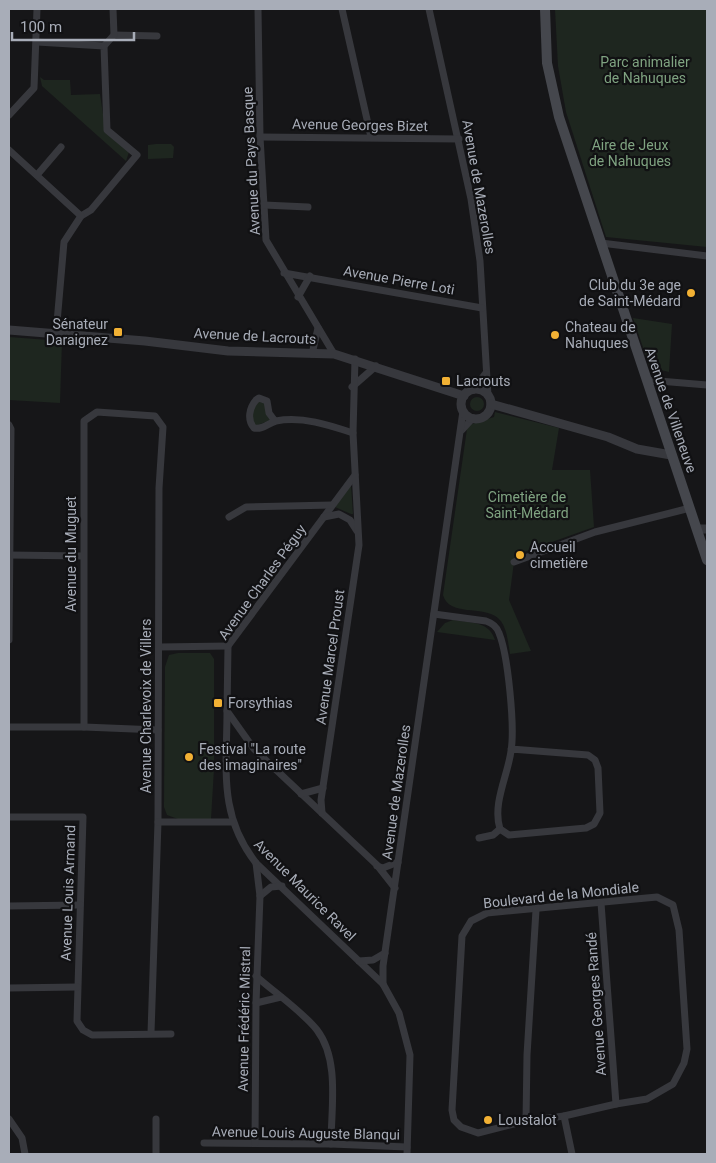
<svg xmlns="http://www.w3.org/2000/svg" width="716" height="1163" font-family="Roboto,sans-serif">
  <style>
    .green { fill: #1e261f }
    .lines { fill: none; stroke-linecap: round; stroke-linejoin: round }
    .minor { stroke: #37383d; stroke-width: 7 }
    .tertiary { stroke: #37383d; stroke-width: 9 }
    .secondary { stroke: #45474d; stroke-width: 10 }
    .poi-dot { fill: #f2b134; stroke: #111113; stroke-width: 2 }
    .labels { text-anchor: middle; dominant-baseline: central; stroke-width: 4.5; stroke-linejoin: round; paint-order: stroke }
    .park-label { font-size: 14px; fill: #7fa381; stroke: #111113 }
    .street-label { font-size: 14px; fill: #a8adb8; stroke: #111113 }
    .poi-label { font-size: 14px; fill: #a8adb8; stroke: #111113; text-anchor: start }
  </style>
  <rect width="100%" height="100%" fill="#161618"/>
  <g class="green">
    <path d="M 555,9 L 707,9 L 707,247 L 606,237 L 566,112 L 558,66 Z"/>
    <path d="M 40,77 L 44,80 L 70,80 L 71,95 L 100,94 L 105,128 L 129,152 L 126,161 L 42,86 Z"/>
    <path d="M 156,144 L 171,144 L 174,147 L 173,158 L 148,159 L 148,145 Z"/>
    <path d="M 633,318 L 672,324 L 669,372 L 653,368 L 649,365 Z"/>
    <path d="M 9,337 L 62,341 L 60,403 L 9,400 Z"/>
    <circle cx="477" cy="404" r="7"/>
    <path d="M 257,401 L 266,403 L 271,420 L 255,426 C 250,418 252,408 257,401 Z"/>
    <path d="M 495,412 L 559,428 L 552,470 L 590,470 L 594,527 L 524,552 L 525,557 L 514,562 L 509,600 L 531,651 L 510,654 C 508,642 507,626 498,618 C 483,605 449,617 443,595 L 467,429 L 472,424 L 494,417 Z"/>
    <path d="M 351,485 L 353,514 L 351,514 L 335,507 Z"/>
    <path d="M 453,620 C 471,623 489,621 495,640 L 437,632 L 445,623 Z"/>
    <path d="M 178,653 L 210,653 L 214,659 L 214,769 L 211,819 L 178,819 L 167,815 L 164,807 L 165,667 L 169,655 Z"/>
  </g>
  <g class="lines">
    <g class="minor">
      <path d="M 258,9 L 260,137 L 266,240 L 334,354"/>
      <path d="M 342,9 L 371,137"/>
      <path d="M 429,9 L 471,199 L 480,261 L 488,396"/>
      <path d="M 114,35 L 157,36"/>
      <path d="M 37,42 L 104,46 L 107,130 L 137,155 L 91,210 L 81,216 L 64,242 L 56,334"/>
      <path d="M 104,46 L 114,35 L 113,9"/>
      <path d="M 9,115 L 34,88 L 37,9"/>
      <path d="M 260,137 L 459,139"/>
      <path d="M 9,150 L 81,216"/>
      <path d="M 37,175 L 61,147"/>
      <path d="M 264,205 L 308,207"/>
      <path d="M 601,243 L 707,256"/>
      <path d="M 284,273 L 482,308"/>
      <path d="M 298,297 L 310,276"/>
      <path d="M 312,354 L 318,328"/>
      <path d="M 647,380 L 707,385"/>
      <path d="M 352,387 L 376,366"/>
      <path d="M 473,390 L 486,373"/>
      <path d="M 275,421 L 269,413 L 267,401 L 259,398 L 256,400 C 249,408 247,420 254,428 C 263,430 268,423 276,421 C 302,416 329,425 353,433"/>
      <path d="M 9,425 L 11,429 L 9,640"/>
      <path d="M 462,430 L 473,418"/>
      <path d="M 355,475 L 228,646 L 227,711 L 254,749 L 377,865 L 395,888"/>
      <path d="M 229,517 L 246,507 L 332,505"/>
      <path d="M 324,517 L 339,514 L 350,520 L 357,531"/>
      <path d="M 9,555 L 83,556"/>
      <path d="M 514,562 L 595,532 L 690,508"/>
      <path d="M 434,614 L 486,621 C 492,623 497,627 499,633 C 508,655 515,727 511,751 C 508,775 492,804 500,829 L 509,835 L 586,828 L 594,824 L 600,813 L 598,768 L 595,760 L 588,755 L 511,749"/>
      <path d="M 159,647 L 228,646"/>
      <path d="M 227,711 C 227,769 218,814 256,863 L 383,984"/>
      <path d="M 9,727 L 84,727 L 158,730"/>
      <path d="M 84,727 L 84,421 L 97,412 L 155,416 L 163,427 L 159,488 L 158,822 L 151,1033"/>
      <path d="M 301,794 L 323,788"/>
      <path d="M 322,813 L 321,800 L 359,545 L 353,433 L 355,359"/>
      <path d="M 9,817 L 83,817 L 77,1021 L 83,1030 L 92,1035 L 171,1034"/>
      <path d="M 158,822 L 232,822"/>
      <path d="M 479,838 L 493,835 L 500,829"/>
      <path d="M 377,866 L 383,868 L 398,862"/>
      <path d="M 260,896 L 271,887 L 282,886"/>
      <path d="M 657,897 L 673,905 L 679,930 L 687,1049 L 684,1063 L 673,1084 L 647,1099 L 616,1104 L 564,1116 L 526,1121 L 478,1133 L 461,1127 L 454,1120 L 452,1110 L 462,936 L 471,921 L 487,913 Z"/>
      <path d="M 601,903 L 616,1104"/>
      <path d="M 9,906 L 80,905"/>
      <path d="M 359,961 L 373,960 L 385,953"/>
      <path d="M 256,976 C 274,992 303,1012 317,1030 C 340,1060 331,1109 331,1144"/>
      <path d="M 9,988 L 77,987"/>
      <path d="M 256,1003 L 281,997"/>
      <path d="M 564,1116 L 572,1154"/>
      <path d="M 9,1119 L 22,1138 L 25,1154"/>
      <path d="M 156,1119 L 156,1154"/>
      <path d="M 526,1121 L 527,1055 L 536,910"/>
      <path d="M 204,1143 L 331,1144 L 407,1147"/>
      <path d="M 255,1143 L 256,1003 L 260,896 L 256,863"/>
      <path d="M 407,1154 L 410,1055 L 399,1013 L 383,984 L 383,966 L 463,411"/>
    </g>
    <g class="tertiary">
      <path d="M 9,330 L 145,341 L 228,351 L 334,354 L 464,396"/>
      <circle cx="476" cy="404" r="15"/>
      <path d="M 491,404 L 608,437 L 637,449 L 671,455"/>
      <path d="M 698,529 L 707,529"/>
    </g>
    <path class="secondary" d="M 545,9 L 547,63 L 559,117 L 707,560"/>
  </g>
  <g class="poi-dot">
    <circle cx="691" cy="293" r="5"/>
    <rect x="113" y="327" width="10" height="10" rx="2.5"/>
    <circle cx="555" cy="335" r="5"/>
    <rect x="441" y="376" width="10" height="10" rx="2.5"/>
    <circle cx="520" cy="555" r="5"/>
    <rect x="213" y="698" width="10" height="10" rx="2.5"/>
    <circle cx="189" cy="757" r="5"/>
    <circle cx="488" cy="1120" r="5"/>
  </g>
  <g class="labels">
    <g class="park-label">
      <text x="645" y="62">Parc animalier<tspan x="645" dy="16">de Nahuques</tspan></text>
      <text x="630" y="145">Aire de Jeux<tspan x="630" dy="16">de Nahuques</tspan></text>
      <text x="527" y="497">Cimetière de<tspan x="527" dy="16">Saint-Médard</tspan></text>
    </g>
    <g class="street-label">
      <text transform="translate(360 125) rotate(1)">Avenue Georges Bizet</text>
      <text transform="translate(251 161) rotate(-93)">Avenue du Pays Basque</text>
      <text transform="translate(479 187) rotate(80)">Avenue de Mazerolles</text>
      <text transform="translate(399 280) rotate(10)">Avenue Pierre Loti</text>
      <text transform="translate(255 336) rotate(3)">Avenue de Lacrouts</text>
      <text transform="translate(671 410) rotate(71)">Avenue de Villeneuve</text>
      <text transform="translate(71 554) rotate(-90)">Avenue du Muguet</text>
      <text transform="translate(262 582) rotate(-54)">Avenue Charles Péguy</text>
      <text transform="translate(330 657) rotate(-82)">Avenue Marcel Proust</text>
      <text transform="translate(146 706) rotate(-90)">Avenue Charlevoix de Villers</text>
      <text transform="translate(396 792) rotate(-82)">Avenue de Mazerolles</text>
      <text transform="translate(305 890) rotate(45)">Avenue Maurice Ravel</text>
      <text transform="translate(68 893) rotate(-88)">Avenue Louis Armand</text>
      <text transform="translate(561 895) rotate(-6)">Boulevard de la Mondiale</text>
      <text transform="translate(596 1004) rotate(-94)">Avenue Georges Randé</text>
      <text transform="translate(244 1019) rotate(-89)">Avenue Frédéric Mistral</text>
      <text transform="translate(306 1133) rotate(1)">Avenue Louis Auguste Blanqui</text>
    </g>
    <g class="poi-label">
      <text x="681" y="285" text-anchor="end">Club du 3e age<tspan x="681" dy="16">de Saint-Médard</tspan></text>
      <text x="108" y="324" text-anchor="end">Sénateur<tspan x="108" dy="16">Daraignez</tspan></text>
      <text x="565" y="327">Chateau de<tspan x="565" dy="16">Nahuques</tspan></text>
      <text x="456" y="381">Lacrouts</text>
      <text x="530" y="547">Accueil<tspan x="530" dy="16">cimetière</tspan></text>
      <text x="228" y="703">Forsythias</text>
      <text x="199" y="749">Festival "La route<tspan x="199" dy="16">des imaginaires"</tspan></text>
      <text x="498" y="1120">Loustalot</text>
    </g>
  </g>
  <rect width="716" height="1163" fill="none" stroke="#a8adb8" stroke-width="20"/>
  <path d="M12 32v8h122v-8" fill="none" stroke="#a8adb8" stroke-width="2.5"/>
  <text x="20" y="32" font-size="15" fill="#a8adb8" stroke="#111113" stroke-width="4" paint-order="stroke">100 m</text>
</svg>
